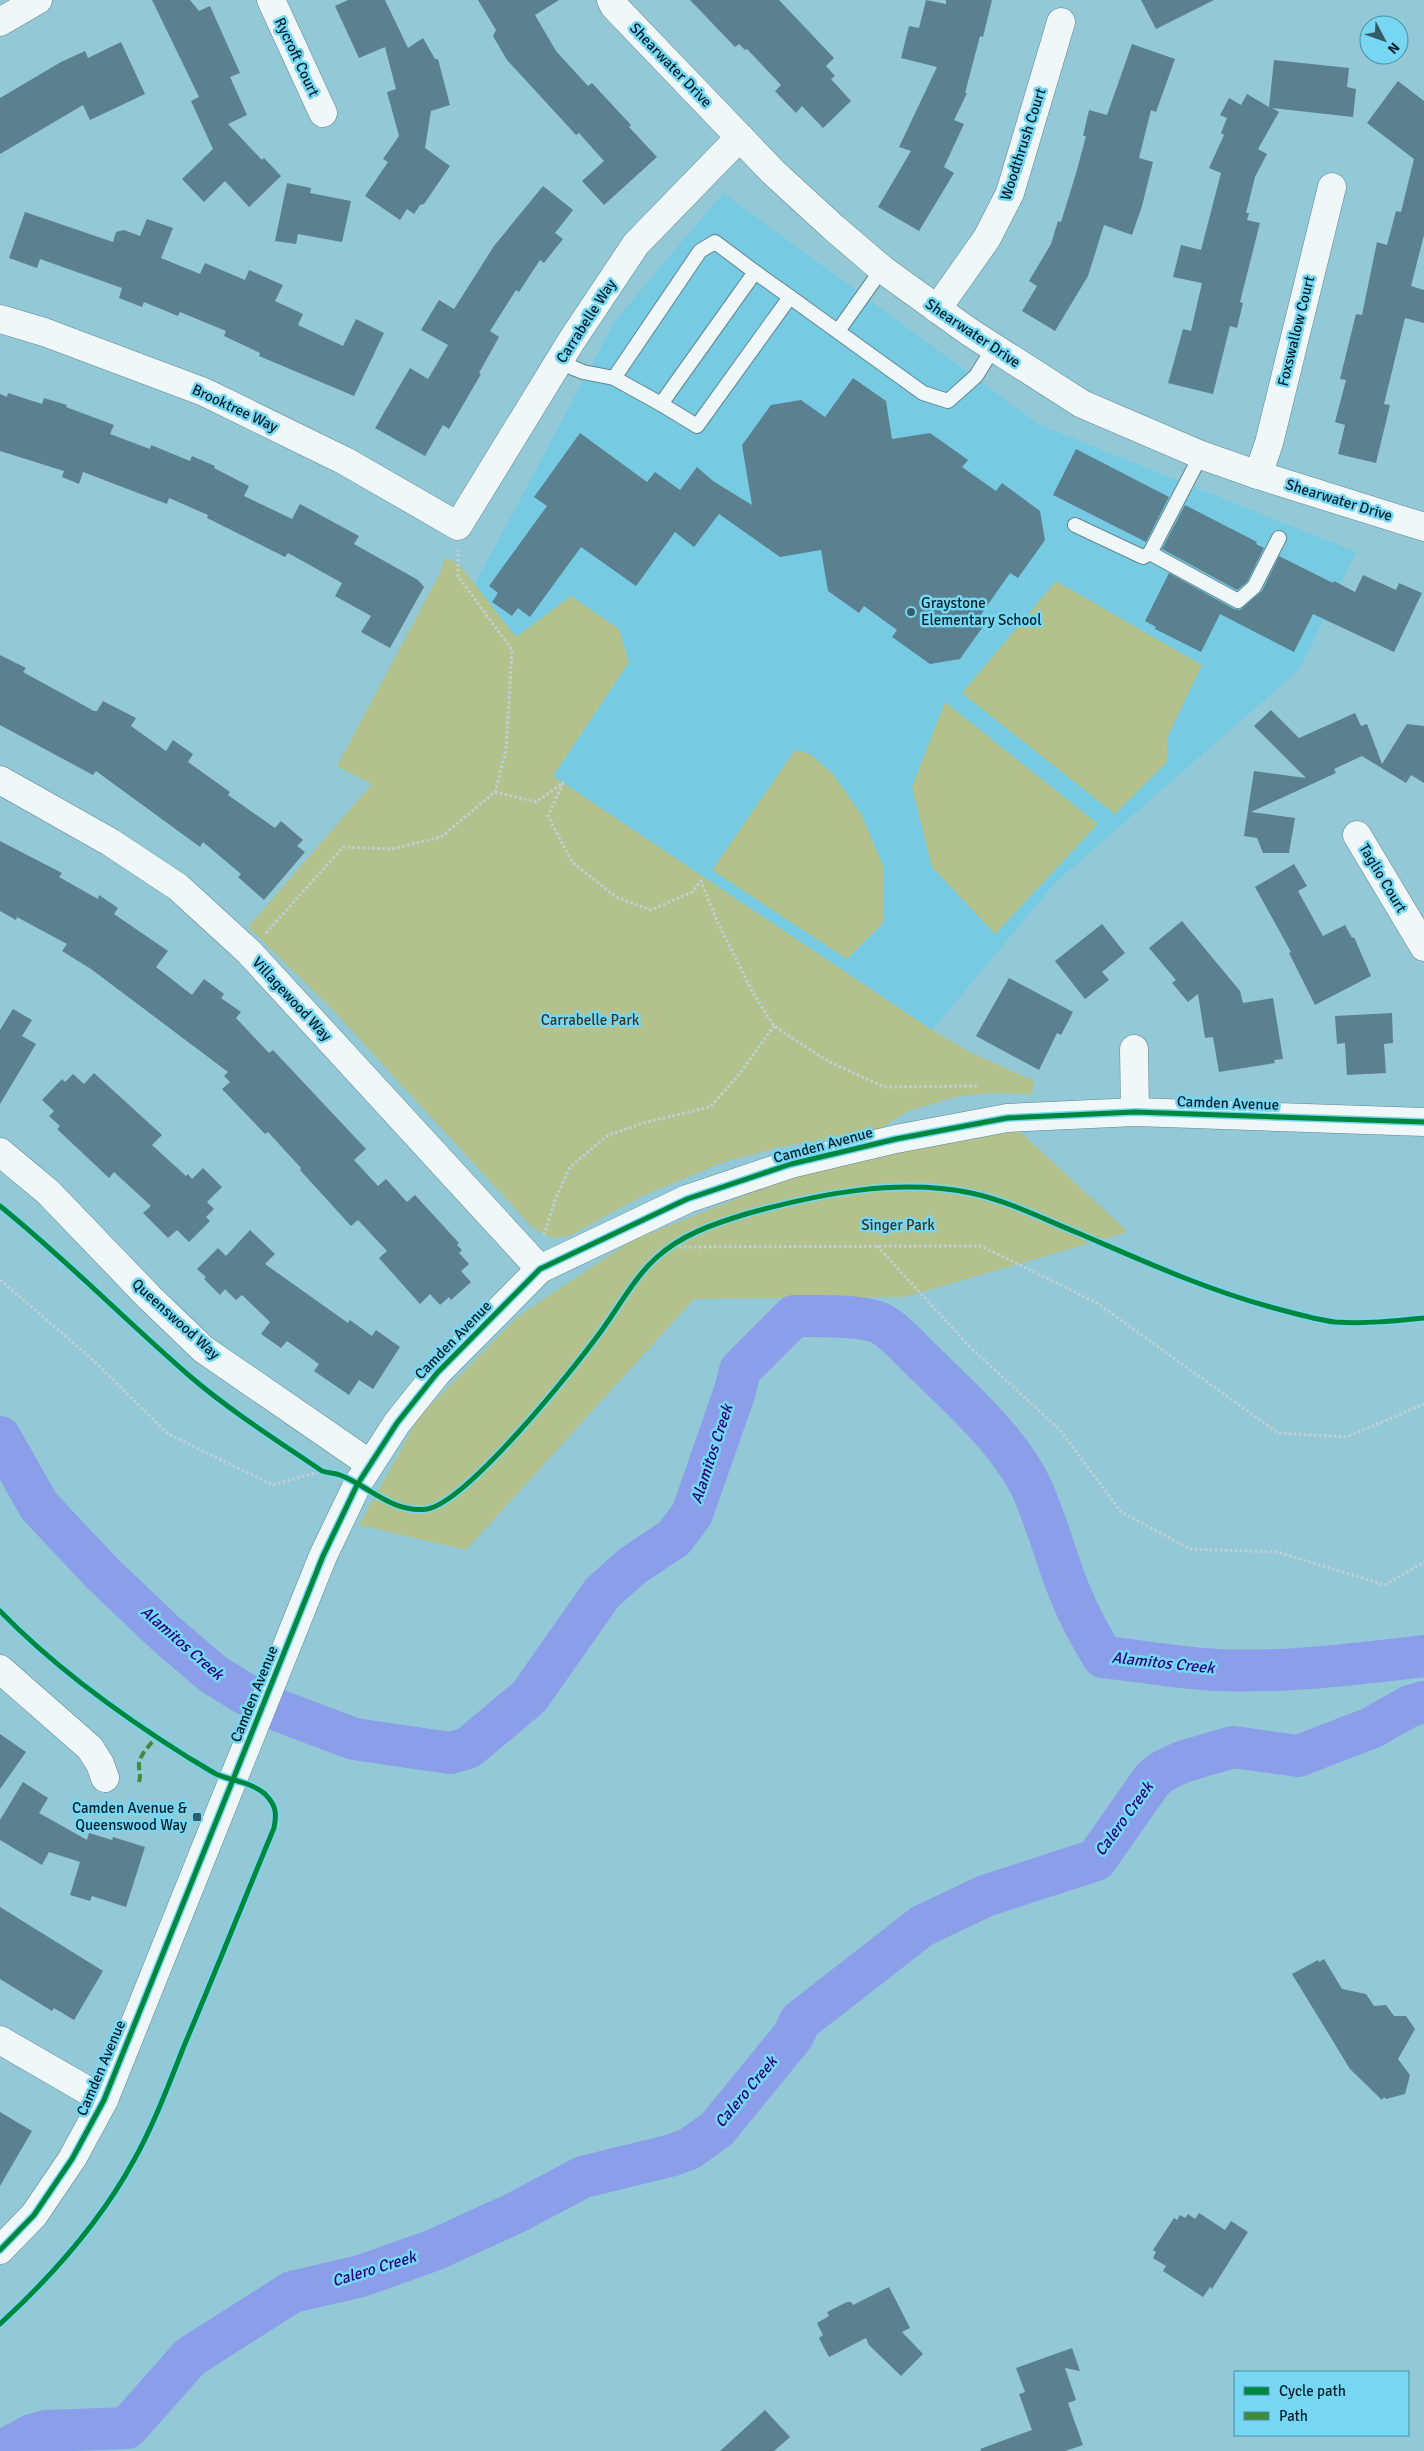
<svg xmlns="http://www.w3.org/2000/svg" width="1424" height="2451" font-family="Signika,sans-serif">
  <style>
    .built { fill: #76cbe3 }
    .green { fill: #b3c18c }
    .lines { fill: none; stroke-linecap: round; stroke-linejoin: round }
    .river { stroke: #8a9ee9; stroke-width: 42 }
    .building { fill: #5b808f }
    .service-casing { stroke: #5f8791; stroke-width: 16 }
    .minor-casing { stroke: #5f8791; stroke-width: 29 }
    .tertiary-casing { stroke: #5f8791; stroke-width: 29 }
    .path { stroke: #c0d0d5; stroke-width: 3; stroke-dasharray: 2.5 2.5; stroke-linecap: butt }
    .service { stroke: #eff7f9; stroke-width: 14 }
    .minor { stroke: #eff7f9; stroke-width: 28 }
    .tertiary { stroke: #eff7f9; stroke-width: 28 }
    .quiet { stroke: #3e8b3e; stroke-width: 4; stroke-dasharray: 8 4; stroke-linecap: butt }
    .cycleway-casing { stroke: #77d7f3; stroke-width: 8 }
    .cycleway { stroke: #00873e; stroke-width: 5 }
    .poi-dot { fill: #355b67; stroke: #77d7f3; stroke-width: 2 }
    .labels { text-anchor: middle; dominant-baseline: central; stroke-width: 5; stroke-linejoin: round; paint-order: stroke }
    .street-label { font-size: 15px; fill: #02212a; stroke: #77d7f3 }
    .poi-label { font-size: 15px; fill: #02212a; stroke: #77d7f3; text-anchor: start }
    .park-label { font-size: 15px; fill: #3a3620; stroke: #77d7f3 }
    .water-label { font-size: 16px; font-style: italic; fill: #260282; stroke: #77d7f3 }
  </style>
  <rect width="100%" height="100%" fill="#93c8d7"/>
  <path class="built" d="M 723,193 L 1040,425 L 1356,552 L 1299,670 L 1056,882 L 932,1030 L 553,776 L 556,686 L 474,586 L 615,321 Z"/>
  <g class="green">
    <path d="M 444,558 L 458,563 L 516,637 L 571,596 L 619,629 L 629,662 L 553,776 L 932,1030 L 970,1052 L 1034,1081 L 1032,1094 L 988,1093 L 956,1097 L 908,1111 L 879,1130 L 781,1147 L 724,1162 L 640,1197 L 570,1236 L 551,1238 L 532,1227 L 330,1007 L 248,927 L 372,784 L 337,766 L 441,571 Z"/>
    <path d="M 1056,581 L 1202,665 L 1167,738 L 1168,761 L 1115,814 L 962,693 Z"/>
    <path d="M 945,702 L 1098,824 L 995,934 L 932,867 L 912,787 Z"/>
    <path d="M 795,750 L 810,754 L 833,774 L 861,814 L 884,868 L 884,922 L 847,959 L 712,870 Z"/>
    <path d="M 1015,1127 L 1128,1232 L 905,1297 L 694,1299 L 466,1550 L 359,1525 L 419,1417 L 517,1317 L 631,1241 L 798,1174 Z"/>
  </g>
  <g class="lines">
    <g class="river">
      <path d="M 0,1437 L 39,1506 L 102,1573 L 165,1633 L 213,1674 L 242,1692 L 282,1712 L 354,1739 L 450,1753 L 468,1748 L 529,1697 L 602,1593 L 632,1566 L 674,1538 L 692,1514 L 735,1391 L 740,1370 L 794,1316 C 815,1316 858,1315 877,1322 C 888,1326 897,1336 906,1344 C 947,1387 1007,1435 1032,1489 C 1047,1522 1056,1559 1070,1593 C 1079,1615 1090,1636 1103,1657 C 1141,1661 1179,1668 1217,1670 C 1287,1673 1355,1664 1424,1656"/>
      <path d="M 2,2451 L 32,2435 L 46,2431 L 127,2428 L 190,2357 L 292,2292 L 361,2276 L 434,2250 L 515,2213 L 583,2177 L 673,2155 L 689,2149 L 717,2129 L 793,2036 L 800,2021 L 922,1926 L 985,1896 L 1096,1860 L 1152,1780 L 1161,1772 L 1182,1762 L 1233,1747 L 1298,1756 L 1371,1728 L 1410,1706 L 1424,1702"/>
    </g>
  </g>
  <g class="building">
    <path d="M 152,0 L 190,0 L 199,11 L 210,6 L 240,73 L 230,77 L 247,115 L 228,124 L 262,160 L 264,158 L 281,176 L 249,207 L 225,181 L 204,202 L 182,179 L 213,149 L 191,101 L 199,97 Z"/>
    <path d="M 348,0 L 385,0 L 408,48 L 423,38 L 435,59 L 438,59 L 450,105 L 431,111 L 425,148 L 450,166 L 424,204 L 420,205 L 414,214 L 407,209 L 400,220 L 365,196 L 388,162 L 383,159 L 399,136 L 387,92 L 396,89 L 385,47 L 359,58 L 335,6 Z"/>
    <path d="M 478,0 L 559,0 L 535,15 L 556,51 L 588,86 L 592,83 L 631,125 L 629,127 L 657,157 L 604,205 L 582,181 L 604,161 L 579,133 L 576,135 L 507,60 L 493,36 L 496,30 Z"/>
    <path d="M 690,0 L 779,0 L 834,58 L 826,66 L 835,76 L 831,79 L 851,101 L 823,128 L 802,106 L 796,113 L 775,91 L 781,85 L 747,49 L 745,50 L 739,44 L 735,47 Z"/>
    <path d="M 926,0 L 946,4 L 946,0 L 992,0 L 983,37 L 980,36 L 965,93 L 967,93 L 954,120 L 964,124 L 944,167 L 954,173 L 919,231 L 878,207 L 911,151 L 899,147 L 937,67 L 901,58 L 909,26 L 919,28 Z"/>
    <path d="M 1141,0 L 1214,0 L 1156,29 Z"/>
    <path d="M 121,42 L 145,94 L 90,120 L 83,105 L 0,154 L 0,98 L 61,62 L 85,51 L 88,58 Z"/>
    <path d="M 1132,44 L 1175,59 L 1156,112 L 1151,110 L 1139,158 L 1153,162 L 1142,206 L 1132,235 L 1104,225 L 1088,276 L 1055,331 L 1022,311 L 1037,286 L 1029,281 L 1051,244 L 1058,221 L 1061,222 L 1077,170 L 1086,136 L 1083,136 L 1089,110 L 1107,115 Z"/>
    <path d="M 1274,60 L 1349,68 L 1347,87 L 1356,89 L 1353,117 L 1272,108 L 1279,112 L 1258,149 L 1267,154 L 1255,177 L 1246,213 L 1249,213 L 1247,220 L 1260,223 L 1240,302 L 1243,303 L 1237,328 L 1230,326 L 1213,394 L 1168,383 L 1183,329 L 1191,331 L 1202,283 L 1173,277 L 1181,245 L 1201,250 L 1221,173 L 1209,168 L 1224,135 L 1221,133 L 1227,118 L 1220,115 L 1229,98 L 1241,105 L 1247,94 L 1269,107 Z"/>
    <path d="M 1398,81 L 1424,101 L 1424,235 L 1411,286 L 1424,290 L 1424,323 L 1405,318 L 1384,404 L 1390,405 L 1376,463 L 1338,454 L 1345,425 L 1335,422 L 1346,380 L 1340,379 L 1356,314 L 1362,315 L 1377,242 L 1387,245 L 1396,211 L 1401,212 L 1414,159 L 1367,123 Z"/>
    <path d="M 287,183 L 311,188 L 310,193 L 351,201 L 342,242 L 298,234 L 296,244 L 275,241 Z"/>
    <path d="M 543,186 L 573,210 L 555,233 L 563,239 L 544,263 L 540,260 L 519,292 L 516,290 L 490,331 L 499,337 L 479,373 L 481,374 L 449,429 L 443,425 L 425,456 L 375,428 L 410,368 L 428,379 L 448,345 L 421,330 L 439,300 L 454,309 L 494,246 Z"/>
    <path d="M 25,212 L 113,242 L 116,232 L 124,230 L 140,236 L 147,219 L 173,228 L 161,258 L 200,274 L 205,263 L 245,280 L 249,270 L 283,285 L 275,301 L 303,314 L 298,325 L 343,346 L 356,319 L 384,333 L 354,396 L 259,356 L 260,353 L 224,336 L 226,331 L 180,312 L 178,316 L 144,302 L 142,307 L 119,298 L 122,288 L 40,259 L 37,268 L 9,258 Z"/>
    <path d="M 853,378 L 886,401 L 892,439 L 930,433 L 968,460 L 962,467 L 996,491 L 1002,483 L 1040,511 L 1045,540 L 1018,578 L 1010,573 L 980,616 L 987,621 L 960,659 L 930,664 L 892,637 L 897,630 L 864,606 L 859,613 L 828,591 L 821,550 L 780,557 L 719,514 L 694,547 L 675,532 L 636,586 L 581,547 L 530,617 L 518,608 L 512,616 L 492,602 L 498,593 L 489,586 L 547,506 L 534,497 L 580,433 L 647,482 L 655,472 L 680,490 L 697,467 L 713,481 L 752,505 L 742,445 L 771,405 L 801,400 L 825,417 Z"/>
    <path d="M 8,393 L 42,404 L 44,398 L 67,405 L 66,407 L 114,425 L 110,434 L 150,449 L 151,445 L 190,461 L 192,456 L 215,466 L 214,468 L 249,486 L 244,496 L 292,519 L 300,504 L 359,536 L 354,544 L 418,580 L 424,587 L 390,648 L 361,632 L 371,616 L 335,596 L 342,583 L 288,553 L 285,557 L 207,518 L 208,515 L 169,498 L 167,504 L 83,472 L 79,484 L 62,477 L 64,471 L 0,451 L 0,394 L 7,397 Z"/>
    <path d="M 1076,449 L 1169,497 L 1146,542 L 1053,495 Z"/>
    <path d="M 1185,505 L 1257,542 L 1256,544 L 1264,548 L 1247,582 L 1237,590 L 1162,549 Z"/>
    <path d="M 1279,556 L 1333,583 L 1334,581 L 1355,592 L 1363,575 L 1396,590 L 1399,583 L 1422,593 L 1394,652 L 1313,614 L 1294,652 L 1220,614 L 1201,652 L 1155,629 L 1156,627 L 1145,621 L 1169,573 L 1234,609 L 1240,610 L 1262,591 Z"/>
    <path d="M 0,655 L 26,668 L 23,672 L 94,711 L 97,711 L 103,701 L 136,718 L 131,726 L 166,751 L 173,740 L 193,754 L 188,762 L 230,792 L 228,795 L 275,828 L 281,821 L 303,840 L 297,846 L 305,852 L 264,900 L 238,877 L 241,874 L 203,842 L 200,847 L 96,771 L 93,775 L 0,725 Z"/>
    <path d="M 1271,710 L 1299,738 L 1355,713 L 1361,726 L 1367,724 L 1382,764 L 1407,724 L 1424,726 L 1424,783 L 1411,775 L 1406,783 L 1362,756 L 1334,769 L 1336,773 L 1251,812 L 1295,818 L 1289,853 L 1263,853 L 1257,838 L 1244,836 L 1254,771 L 1306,778 L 1254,726 Z"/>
    <path d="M 0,841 L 62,873 L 59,877 L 98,899 L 99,895 L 118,908 L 114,914 L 168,951 L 156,967 L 192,995 L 204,979 L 224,994 L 221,998 L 241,1012 L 236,1018 L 269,1053 L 273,1050 L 366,1149 L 354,1160 L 378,1186 L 386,1179 L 407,1202 L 415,1195 L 459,1243 L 457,1245 L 462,1250 L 459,1253 L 469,1264 L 461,1271 L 471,1282 L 451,1300 L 449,1297 L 440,1305 L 430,1294 L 420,1304 L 379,1258 L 387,1251 L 358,1220 L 351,1226 L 300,1170 L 301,1168 L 268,1132 L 265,1134 L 222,1089 L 230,1082 L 224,1076 L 228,1072 L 91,969 L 62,951 L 67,944 L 17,917 L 16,920 L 0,911 Z"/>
    <path d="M 1294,864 L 1307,886 L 1298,891 L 1323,936 L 1345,925 L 1352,938 L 1354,937 L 1371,976 L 1315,1005 L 1289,953 L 1291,952 L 1255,887 Z"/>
    <path d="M 1182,921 L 1240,991 L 1243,1003 L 1273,998 L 1283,1059 L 1274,1060 L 1275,1063 L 1219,1072 L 1213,1037 L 1205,1038 L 1198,994 L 1188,1002 L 1172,983 L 1176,980 L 1149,948 Z"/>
    <path d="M 1102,924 L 1125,953 L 1102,972 L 1109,980 L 1085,999 L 1055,961 Z"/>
    <path d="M 1009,978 L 1073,1012 L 1061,1035 L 1057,1033 L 1039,1070 L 976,1036 Z"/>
    <path d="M 13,1009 L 32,1020 L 22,1036 L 36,1044 L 0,1104 L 0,1030 Z"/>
    <path d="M 1392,1013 L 1393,1043 L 1384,1044 L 1386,1073 L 1347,1075 L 1345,1043 L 1337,1044 L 1335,1016 Z"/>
    <path d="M 94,1073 L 162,1135 L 152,1145 L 186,1176 L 188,1174 L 192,1179 L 203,1168 L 222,1187 L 207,1202 L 214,1209 L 206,1217 L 210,1221 L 189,1242 L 177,1230 L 168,1238 L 143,1213 L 151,1206 L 114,1172 L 109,1178 L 57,1129 L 60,1126 L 49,1116 L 54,1111 L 42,1100 L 62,1079 L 65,1082 L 73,1074 L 84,1084 Z"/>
    <path d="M 250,1230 L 275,1254 L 265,1264 L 348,1323 L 350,1320 L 372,1336 L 376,1330 L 400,1347 L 373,1389 L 359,1380 L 349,1395 L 314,1371 L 319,1364 L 287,1341 L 281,1348 L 261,1334 L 270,1322 L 242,1295 L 236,1300 L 225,1289 L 220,1295 L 204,1279 L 206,1277 L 197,1269 L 218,1248 L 226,1256 Z"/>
    <path d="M 0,1734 L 26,1752 L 0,1789 Z"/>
    <path d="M 23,1782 L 48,1798 L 39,1813 L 87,1840 L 89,1833 L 112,1840 L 113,1837 L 145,1847 L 126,1907 L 92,1896 L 90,1901 L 70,1895 L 80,1862 L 49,1852 L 42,1865 L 0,1840 L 0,1820 Z"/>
    <path d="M 0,1907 L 103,1971 L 74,2020 L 54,2008 L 52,2011 L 0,1979 Z"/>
    <path d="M 1324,1959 L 1342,1989 L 1366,1994 L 1374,2006 L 1386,2005 L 1394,2016 L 1406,2016 L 1415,2029 L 1398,2059 L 1410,2075 L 1405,2094 L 1386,2099 L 1384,2097 L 1382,2100 L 1350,2069 L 1292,1974 L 1318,1960 L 1319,1962 Z"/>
    <path d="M 0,2112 L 32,2131 L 0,2186 Z"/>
    <path d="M 1199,2213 L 1225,2230 L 1231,2221 L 1248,2232 L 1212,2289 L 1210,2287 L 1203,2297 L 1163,2271 L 1166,2266 L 1153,2258 L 1156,2252 L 1153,2250 L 1174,2218 L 1177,2220 L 1180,2215 L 1185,2218 L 1188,2214 L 1195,2219 Z"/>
    <path d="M 889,2287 L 910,2328 L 902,2332 L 923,2354 L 901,2376 L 869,2345 L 866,2338 L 829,2357 L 819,2338 L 823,2335 L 817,2323 L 829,2316 L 827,2312 L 847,2302 L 851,2302 L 853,2305 Z"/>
    <path d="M 1072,2348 L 1080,2371 L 1065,2368 L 1076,2400 L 1068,2403 L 1083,2445 L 1065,2451 L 981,2451 L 980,2449 L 1032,2430 L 1019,2394 L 1025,2392 L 1016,2368 Z"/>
    <path d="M 765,2410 L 790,2437 L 774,2451 L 720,2451 Z"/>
  </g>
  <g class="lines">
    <defs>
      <g id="service">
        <path d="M 755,272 L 790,297"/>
        <path d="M 838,331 L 882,269"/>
        <path d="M 559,362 L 583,372 L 614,378 L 700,251 L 715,242 L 755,272 L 661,404 L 697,426 L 790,297 L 923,393 L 948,401 L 976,376 L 994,347"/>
        <path d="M 614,378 L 661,404"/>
        <path d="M 1075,525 L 1143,557 L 1150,553 L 1201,455"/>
        <path d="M 1150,553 L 1238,601 L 1254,587 L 1279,538"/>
      </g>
      <g id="minor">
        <path d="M 271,0 L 323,113"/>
        <path d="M 611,0 L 614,6 L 773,172 L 834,228 L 882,269 L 968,331 L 1082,404 L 1201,455 L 1258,475 L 1424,527"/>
        <path d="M 0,22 L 38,0"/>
        <path d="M 937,309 L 987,238 L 1010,193 L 1061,22"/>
        <path d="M 0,319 L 44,332 L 204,392 L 345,461 L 458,526 L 572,340 L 636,244 L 740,137"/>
        <path d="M 1258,475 L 1269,443 L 1332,187"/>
        <path d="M 0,780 L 110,842 L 178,887 L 249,952 L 540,1269"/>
        <path d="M 1357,835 L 1424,947"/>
        <path d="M 1134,1049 L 1135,1112"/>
        <path d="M 0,1152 L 48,1192 L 149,1297 L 203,1349 L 370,1464"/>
        <path d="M 0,1669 L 90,1748 L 100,1764 L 105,1778"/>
        <path d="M 0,2040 L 104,2100"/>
      </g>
      <path id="tertiary" d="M 0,2250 L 34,2215 L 72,2159 L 104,2100 L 323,1556 L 357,1485 L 397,1423 L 437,1373 L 540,1269 L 687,1199 L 791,1164 L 896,1139 L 1007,1118 L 1135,1112 L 1424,1122"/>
    </defs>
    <use href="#service" class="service-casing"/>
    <use href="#minor" class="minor-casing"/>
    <use href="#tertiary" class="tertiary-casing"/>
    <g class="path">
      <path d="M 495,792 L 536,802 L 563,783 L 548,816 L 572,862 L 616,897 L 651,910 L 692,892 L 701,881 L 717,921 L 753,993 L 774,1026 L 826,1060 L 884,1087 L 978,1086"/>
      <path d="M 266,933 L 343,847 L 392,849 L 441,837 L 495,792 L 506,751 L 512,650 L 458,576 L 458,550"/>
      <path d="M 544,1235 L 555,1200 L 570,1167 L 608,1135 L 643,1123 L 710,1107 L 737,1077 L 774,1026"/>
      <path d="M 877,1246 L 970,1347 L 1060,1430 L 1121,1512 L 1190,1549 L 1277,1552 L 1385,1585 L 1424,1562"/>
      <path d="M 669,1247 L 981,1246 L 1097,1303 L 1278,1433 L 1347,1437 L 1424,1404"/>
      <path d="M 0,1280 L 91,1358 L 168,1434 L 273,1485 L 322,1471"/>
    </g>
    <use href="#service" class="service"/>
    <use href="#minor" class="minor"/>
    <use href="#tertiary" class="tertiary"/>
    <path class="quiet" d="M 139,1782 C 141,1775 139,1772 139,1766 C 138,1756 151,1744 156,1737"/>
    <defs>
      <g id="cycleway">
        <path d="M 0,1206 C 67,1260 127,1322 192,1378 C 232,1412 278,1441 322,1471 C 328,1473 335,1473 340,1475 C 369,1486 393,1514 427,1509 C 467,1502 572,1371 599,1334 C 617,1310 633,1279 656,1258 C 681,1235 713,1224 746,1214 C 818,1194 897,1178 971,1193 C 1009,1201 1043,1219 1078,1233 C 1141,1260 1202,1288 1267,1306 C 1290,1312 1312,1319 1335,1322 C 1365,1324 1395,1321 1424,1318"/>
        <path d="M 0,1611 C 55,1668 122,1716 189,1758 C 198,1763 207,1769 216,1774 C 232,1781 251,1782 265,1794 C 276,1805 277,1813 274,1828 C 244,1900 215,1973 184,2046 C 169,2084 154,2124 134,2160 C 101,2221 51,2277 0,2324"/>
        <path d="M 0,2250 L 34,2215 L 72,2159 L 104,2100 L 323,1556 L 357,1485 L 397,1423 L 437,1373 L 540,1269 L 687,1199 L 791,1164 L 896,1139 L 1007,1118 L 1135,1112 L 1424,1122"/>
      </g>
    </defs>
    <use href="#cycleway" class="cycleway-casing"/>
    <use href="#cycleway" class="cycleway"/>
  </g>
  <g class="poi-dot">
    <circle cx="911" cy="612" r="5"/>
    <rect x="192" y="1812" width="10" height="10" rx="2.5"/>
  </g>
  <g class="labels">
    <g class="street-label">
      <text transform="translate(297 57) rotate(65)">Rycroft Court</text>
      <text transform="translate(671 65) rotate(46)">Shearwater Drive</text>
      <text transform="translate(1023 144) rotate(-72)">Woodthrush Court</text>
      <text transform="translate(586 321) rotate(-57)">Carrabelle Way</text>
      <text transform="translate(1296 331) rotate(-76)">Foxswallow Court</text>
      <text transform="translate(973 333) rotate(34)">Shearwater Drive</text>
      <text transform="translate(235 408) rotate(25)">Brooktree Way</text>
      <text transform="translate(1339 500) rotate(17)">Shearwater Drive</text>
      <text transform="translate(1383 878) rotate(59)">Taglio Court</text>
      <text transform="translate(292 999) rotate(47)">Villagewood Way</text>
      <text transform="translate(1228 1103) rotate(2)">Camden Avenue</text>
      <text transform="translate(823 1145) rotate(-15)">Camden Avenue</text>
      <text transform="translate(176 1319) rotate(42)">Queenswood Way</text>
      <text transform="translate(453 1340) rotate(-46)">Camden Avenue</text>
      <text transform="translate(254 1694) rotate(-68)">Camden Avenue</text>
      <text transform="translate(101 2068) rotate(-67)">Camden Avenue</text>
    </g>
    <g class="poi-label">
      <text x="921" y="603">Graystone<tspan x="921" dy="17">Elementary School</tspan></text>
      <text x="187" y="1808" text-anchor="end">Camden Avenue &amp;<tspan x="187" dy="17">Queenswood Way</tspan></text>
    </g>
    <g class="park-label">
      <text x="590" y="1020">Carrabelle Park</text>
      <text x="898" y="1225">Singer Park</text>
    </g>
    <g class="water-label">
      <text transform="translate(712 1454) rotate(-72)">Alamitos Creek</text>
      <text transform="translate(182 1643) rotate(41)">Alamitos Creek</text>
      <text transform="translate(1163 1663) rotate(6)">Alamitos Creek</text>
      <text transform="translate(1124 1819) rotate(-54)">Calero Creek</text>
      <text transform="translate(746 2092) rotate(-50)">Calero Creek</text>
      <text transform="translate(374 2269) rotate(-17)">Calero Creek</text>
    </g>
  </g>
  <rect x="1234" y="2371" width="175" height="65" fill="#77d7f3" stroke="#488ea3"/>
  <rect x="1244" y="2387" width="25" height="8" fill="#00873e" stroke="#488ea3"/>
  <text x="1279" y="2396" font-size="15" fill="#02212a">Cycle path</text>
  <rect x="1244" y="2412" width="25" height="8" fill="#3e8b3e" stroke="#488ea3"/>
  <text x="1279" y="2421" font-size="15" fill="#02212a">Path</text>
  <g transform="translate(1384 40) rotate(131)"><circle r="24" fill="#77d7f3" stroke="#488ea3"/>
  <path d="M0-4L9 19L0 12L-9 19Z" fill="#355b67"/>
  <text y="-8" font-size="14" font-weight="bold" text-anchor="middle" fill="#02212a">N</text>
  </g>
</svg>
